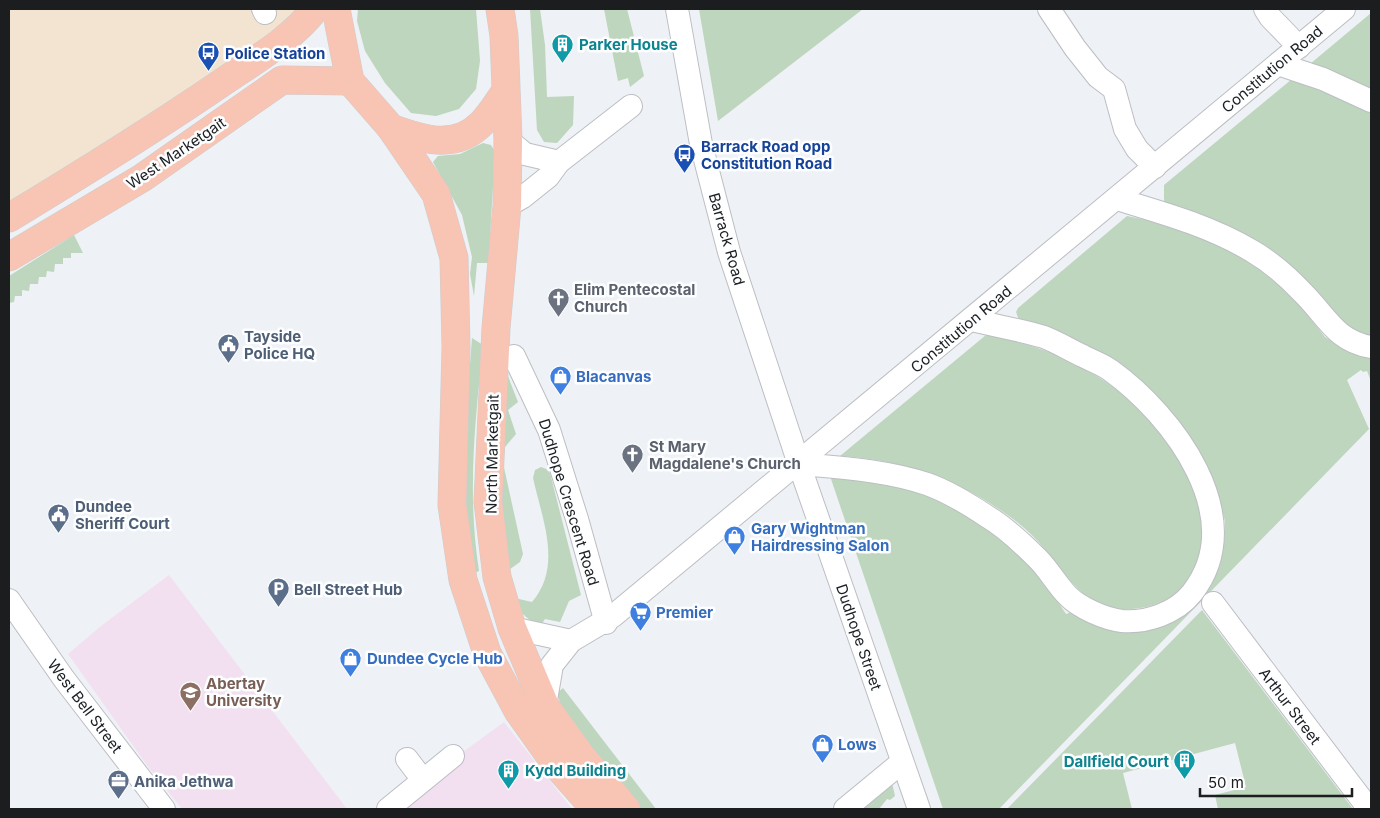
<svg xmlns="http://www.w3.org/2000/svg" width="1380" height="818" font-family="Inter,sans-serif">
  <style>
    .industrial { fill: #f3e4d1 }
    .education { fill: #f2e0f1 }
    .green { fill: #bdd6bd }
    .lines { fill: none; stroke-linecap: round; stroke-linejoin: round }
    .street-casing { stroke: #bcbec3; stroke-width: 24 }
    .primary-casing { stroke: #cdcdce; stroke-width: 29 }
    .street { stroke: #fff; stroke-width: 22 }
    .primary { stroke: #f8c4b4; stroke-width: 28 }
    .labels { text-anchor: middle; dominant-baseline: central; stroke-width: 5; stroke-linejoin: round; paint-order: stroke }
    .culture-label { font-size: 15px; font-weight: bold; fill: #0d838f; stroke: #fdfeff; text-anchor: start }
    .transit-label { font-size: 15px; font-weight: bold; fill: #164399; stroke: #fdfeff; text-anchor: start }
    .street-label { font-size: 15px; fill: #1c1d1f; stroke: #fdfeff }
    .worship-label { font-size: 15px; font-weight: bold; fill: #5b616d; stroke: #fdfeff; text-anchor: start }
    .service-label { font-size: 15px; font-weight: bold; fill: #4e5e75; stroke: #fdfeff; text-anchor: start }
    .shop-label { font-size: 15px; font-weight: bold; fill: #366cbe; stroke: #fdfeff; text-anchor: start }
    .education-label { font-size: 15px; font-weight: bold; fill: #785e54; stroke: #fdfeff; text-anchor: start }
  </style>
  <rect width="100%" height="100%" fill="#eef1f5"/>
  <path class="industrial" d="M 9,9 L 315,9 L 9,218 Z"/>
  <g class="education">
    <path d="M 169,575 L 347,809 L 182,809 L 149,768 L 68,654 L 101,626 Z"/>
    <path d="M 504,722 L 572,809 L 385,809 Z"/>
  </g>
  <g class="green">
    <path d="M 358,9 L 476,9 L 480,61 L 476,89 L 459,109 L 436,116 L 411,113 L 385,83 L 365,51 L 357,21 Z"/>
    <path d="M 530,9 L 540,9 L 545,45 L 547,97 L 574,96 L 573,125 L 557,143 L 544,142 L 537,130 Z"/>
    <path d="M 604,9 L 627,9 L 644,76 L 630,87 L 628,78 L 618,81 Z"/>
    <path d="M 699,9 L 863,9 L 718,121 Z"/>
    <path d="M 1371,13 L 1371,90 L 1330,71 L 1310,64 Z"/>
    <path d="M 1292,79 L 1356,105 L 1371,113 L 1371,336 L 1357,332 L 1164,203 L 1164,185 Z"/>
    <path d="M 483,143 L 491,145 L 494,150 C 494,188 490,225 489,263 L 477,263 L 474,296 L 470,274 L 472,257 L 462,215 L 433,162 L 438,156 L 460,154 Z"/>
    <path d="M 1127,216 L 1157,222 L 1232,250 L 1269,275 L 1298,302 L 1325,337 L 1350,351 L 1371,356 L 1371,381 L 1367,371 L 1363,372 L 1361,370 L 1347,380 L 1369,429 L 999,809 L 943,809 L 831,479 L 833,477 L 856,476 L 934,496 L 1011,544 L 1051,591 L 1066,614 L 1074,611 L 1085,617 L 1197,604 L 1211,586 L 1220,565 L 1224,543 L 1225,521 L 1219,500 L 1191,441 L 1019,320 L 1016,312 L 1018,308 Z"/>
    <path d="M 74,235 L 83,253 L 71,253 L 71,258 L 63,258 L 63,264 L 55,264 L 54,272 L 47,271 L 46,277 L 39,277 L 38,284 L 30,284 L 29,291 L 22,290 L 22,296 L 15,296 L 14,302 L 9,303 L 9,276 Z"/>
    <path d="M 986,335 C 1034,344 1078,359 1117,390 C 1161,426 1202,478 1202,536 C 1202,541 1204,548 1203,552 C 1201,559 1195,567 1192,573 C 1181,596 1158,607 1132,609 C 1091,614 1069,579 1046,551 C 1035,537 1021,524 1006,514 C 955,478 902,460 840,456 Z"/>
    <path d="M 472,338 L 483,345 C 475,423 467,493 479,571 L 474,573 L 466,504 L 467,404 Z"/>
    <path d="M 506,371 L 518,402 L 508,410 L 516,434 L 505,447 L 503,463 L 523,554 L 520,562 L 506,572 L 497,532 Z"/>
    <path d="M 541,467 L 546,469 L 550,473 L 581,595 L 569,601 L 560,622 L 545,619 L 539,628 L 517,609 L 510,597 L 532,602 C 563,566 542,519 533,478 L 535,470 Z"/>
    <path d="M 1202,610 L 1353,809 L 1218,809 L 1215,795 L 1246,787 L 1235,743 L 1123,773 L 1132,809 L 1007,809 Z"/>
    <path d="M 563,688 L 656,809 L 638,809 L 563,712 L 557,693 Z"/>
    <path d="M 892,783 L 895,796 L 890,800 L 887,799 L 879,809 L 859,809 Z"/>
  </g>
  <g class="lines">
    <defs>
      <g id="street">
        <path d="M 263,9 L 265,13"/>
        <path d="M 677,9 L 701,144 L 729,252 L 799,464 L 919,809"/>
        <path d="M 1049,9 L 1075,48 L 1098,77 L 1114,89 L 1125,129 L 1137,149 L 1155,167"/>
        <path d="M 1265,9 L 1270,17 L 1299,47"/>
        <path d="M 1278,64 L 1323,79 L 1371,101"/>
        <path d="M 508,140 L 525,154 L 559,162"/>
        <path d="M 1117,199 C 1163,213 1210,226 1252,251 C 1271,262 1289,278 1304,294 C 1327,317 1336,341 1371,347"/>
        <path d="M 507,206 L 523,197 L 548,177 L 559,162 L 631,106"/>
        <path d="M 514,356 L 549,430 L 577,519 L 606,623"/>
        <path d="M 799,464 C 842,468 886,470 927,484 C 947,491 970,505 988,517 C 1005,527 1024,545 1038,559 C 1049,570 1057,585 1068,596 C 1080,608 1105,619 1122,621 C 1147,623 1176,613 1192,593 C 1251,518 1173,415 1110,370 C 1102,364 1092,361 1083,356 C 1070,350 1057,342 1044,337 C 1021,330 996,326 972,320"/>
        <path d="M 9,600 L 64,679 L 164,809"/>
        <path d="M 1213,603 L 1369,809"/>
        <path d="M 512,628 L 571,641"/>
        <path d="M 545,706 L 552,665 L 571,641 L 613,616 L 1344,9"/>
        <path d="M 407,759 L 423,780"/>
        <path d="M 388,809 L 453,756"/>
        <path d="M 845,809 L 902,762"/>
      </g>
      <g id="primary">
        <path d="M 336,9 L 350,81 L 391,128 L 436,194 L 454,258 L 456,347 L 452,505 L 463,580 L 487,653 L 518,711 L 557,766 L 595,809"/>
        <path d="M 500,9 L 504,36 L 508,140 L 507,206 L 496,328 L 488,502 L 497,577 L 512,628 L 545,706 L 581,756 L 626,809"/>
        <path d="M 391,128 C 421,139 455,151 482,123 C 491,114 498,102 505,92"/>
        <path d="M 9,218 C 80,175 151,131 220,84 C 252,62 291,40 315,9"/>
        <path d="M 9,257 L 142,178 L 282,80 L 350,81"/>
      </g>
    </defs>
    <use href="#street" class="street-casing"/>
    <use href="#primary" class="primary-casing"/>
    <use href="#street" class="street"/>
    <use href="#primary" class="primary"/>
  </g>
  <defs>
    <symbol id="building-pin" viewBox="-11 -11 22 30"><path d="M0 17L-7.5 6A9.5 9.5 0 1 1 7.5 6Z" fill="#0f9aa8" stroke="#fdfeff"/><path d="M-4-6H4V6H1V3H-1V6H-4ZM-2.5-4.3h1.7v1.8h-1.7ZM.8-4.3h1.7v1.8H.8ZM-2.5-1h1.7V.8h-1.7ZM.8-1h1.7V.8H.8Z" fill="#fff"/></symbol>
    <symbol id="bus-pin" viewBox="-11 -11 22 30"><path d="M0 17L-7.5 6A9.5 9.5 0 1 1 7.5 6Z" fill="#1a4fb4" stroke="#fdfeff"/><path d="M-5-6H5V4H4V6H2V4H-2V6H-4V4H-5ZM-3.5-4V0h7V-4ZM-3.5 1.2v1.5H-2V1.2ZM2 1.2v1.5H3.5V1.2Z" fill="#fff"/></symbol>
    <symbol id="church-pin" viewBox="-11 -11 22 30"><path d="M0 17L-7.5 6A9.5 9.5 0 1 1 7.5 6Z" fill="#6b7280" stroke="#fdfeff"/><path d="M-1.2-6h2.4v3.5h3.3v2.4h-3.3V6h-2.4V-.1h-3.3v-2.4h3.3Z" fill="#fff"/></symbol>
    <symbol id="civic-pin" viewBox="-11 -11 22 30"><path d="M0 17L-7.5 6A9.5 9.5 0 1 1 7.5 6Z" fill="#5c6f8a" stroke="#fdfeff"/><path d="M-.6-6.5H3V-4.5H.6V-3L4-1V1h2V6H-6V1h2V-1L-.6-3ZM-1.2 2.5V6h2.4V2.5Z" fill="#fff"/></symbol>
    <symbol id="shop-pin" viewBox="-11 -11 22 30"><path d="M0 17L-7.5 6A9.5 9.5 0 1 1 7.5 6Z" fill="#3f7fe0" stroke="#fdfeff"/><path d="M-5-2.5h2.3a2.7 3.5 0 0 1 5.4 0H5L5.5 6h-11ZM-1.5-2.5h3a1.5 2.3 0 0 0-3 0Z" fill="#fff"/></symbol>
    <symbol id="parking-pin" viewBox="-11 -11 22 30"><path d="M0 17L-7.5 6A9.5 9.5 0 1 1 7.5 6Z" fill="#5c6f8a" stroke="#fdfeff"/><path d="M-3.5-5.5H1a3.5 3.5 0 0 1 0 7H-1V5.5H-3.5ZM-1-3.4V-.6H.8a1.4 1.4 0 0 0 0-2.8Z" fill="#fff"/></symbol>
    <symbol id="supermarket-pin" viewBox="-11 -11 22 30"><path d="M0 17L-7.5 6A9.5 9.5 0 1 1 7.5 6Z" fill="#3f7fe0" stroke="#fdfeff"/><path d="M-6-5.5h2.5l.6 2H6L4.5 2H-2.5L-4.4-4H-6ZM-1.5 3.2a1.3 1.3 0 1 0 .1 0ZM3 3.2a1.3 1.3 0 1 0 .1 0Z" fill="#fff"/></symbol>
    <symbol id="university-pin" viewBox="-11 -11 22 30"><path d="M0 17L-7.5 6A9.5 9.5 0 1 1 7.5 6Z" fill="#8d6e63" stroke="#fdfeff"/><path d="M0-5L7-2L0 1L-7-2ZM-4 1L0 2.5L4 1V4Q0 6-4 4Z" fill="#fff"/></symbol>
    <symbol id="office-pin" viewBox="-11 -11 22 30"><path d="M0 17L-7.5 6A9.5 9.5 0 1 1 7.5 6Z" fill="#5c6f8a" stroke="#fdfeff"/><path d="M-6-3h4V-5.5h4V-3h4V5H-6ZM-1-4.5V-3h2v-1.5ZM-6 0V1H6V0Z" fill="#fff"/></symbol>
  </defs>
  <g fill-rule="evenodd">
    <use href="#building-pin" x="550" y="32" width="25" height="34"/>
    <use href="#bus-pin" x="196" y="40" width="25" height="34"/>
    <use href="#bus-pin" x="672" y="142" width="25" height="34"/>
    <use href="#church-pin" x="546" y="286" width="25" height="34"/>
    <use href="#civic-pin" x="216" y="332" width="25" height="34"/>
    <use href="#shop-pin" x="548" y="364" width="25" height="34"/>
    <use href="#church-pin" x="620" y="442" width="25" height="34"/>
    <use href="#civic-pin" x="46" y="502" width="25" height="34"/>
    <use href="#shop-pin" x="722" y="524" width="25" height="34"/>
    <use href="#parking-pin" x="266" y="576" width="25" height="34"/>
    <use href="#supermarket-pin" x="628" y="600" width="25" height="34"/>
    <use href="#shop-pin" x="338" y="646" width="25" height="34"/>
    <use href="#university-pin" x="178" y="680" width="25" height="34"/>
    <use href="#shop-pin" x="810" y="732" width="25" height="34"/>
    <use href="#building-pin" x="1172" y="748" width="25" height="34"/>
    <use href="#building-pin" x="496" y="758" width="25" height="34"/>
    <use href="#office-pin" x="106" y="768" width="25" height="34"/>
  </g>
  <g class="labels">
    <g class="culture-label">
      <text x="579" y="44">Parker House</text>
      <text x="1169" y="761" text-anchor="end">Dallfield Court</text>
      <text x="525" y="770">Kydd Building</text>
    </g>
    <g class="transit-label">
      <text x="225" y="53">Police Station</text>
      <text x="701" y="146">Barrack Road opp<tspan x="701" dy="17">Constitution Road</tspan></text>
    </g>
    <g class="street-label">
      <text transform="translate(1272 69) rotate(-40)">Constitution Road</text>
      <text transform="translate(176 153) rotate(-34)">West Marketgait</text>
      <text transform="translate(727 239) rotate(74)">Barrack Road</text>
      <text transform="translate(961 329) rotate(-40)">Constitution Road</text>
      <text transform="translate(492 454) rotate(-89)">North Marketgait</text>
      <text transform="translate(569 502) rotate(73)">Dudhope Crescent Road</text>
      <text transform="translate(859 637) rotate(71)">Dudhope Street</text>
      <text transform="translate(85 706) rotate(53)">West Bell Street</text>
      <text transform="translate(1290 706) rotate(53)">Arthur Street</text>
    </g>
    <g class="worship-label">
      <text x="574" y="289">Elim Pentecostal<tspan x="574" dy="17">Church</tspan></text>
      <text x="649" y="446">St Mary<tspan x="649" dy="17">Magdalene's Church</tspan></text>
    </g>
    <g class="service-label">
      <text x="244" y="336">Tayside<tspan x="244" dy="17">Police HQ</tspan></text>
      <text x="75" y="506">Dundee<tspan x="75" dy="17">Sheriff Court</tspan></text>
      <text x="294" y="589">Bell Street Hub</text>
      <text x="134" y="781">Anika Jethwa</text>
    </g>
    <g class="shop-label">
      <text x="576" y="376">Blacanvas</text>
      <text x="751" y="528">Gary Wightman<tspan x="751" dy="17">Hairdressing Salon</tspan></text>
      <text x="656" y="612">Premier</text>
      <text x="367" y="658">Dundee Cycle Hub</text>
      <text x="838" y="744">Lows</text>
    </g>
    <g class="education-label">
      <text x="206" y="683">Abertay<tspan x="206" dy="17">University</tspan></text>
    </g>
  </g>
  <rect width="1380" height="818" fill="none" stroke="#1c1d1f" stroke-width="20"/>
  <path d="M1200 788v8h152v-8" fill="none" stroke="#1c1d1f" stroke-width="2.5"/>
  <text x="1208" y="788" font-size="15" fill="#1c1d1f" stroke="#fdfeff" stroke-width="4" paint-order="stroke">50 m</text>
</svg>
